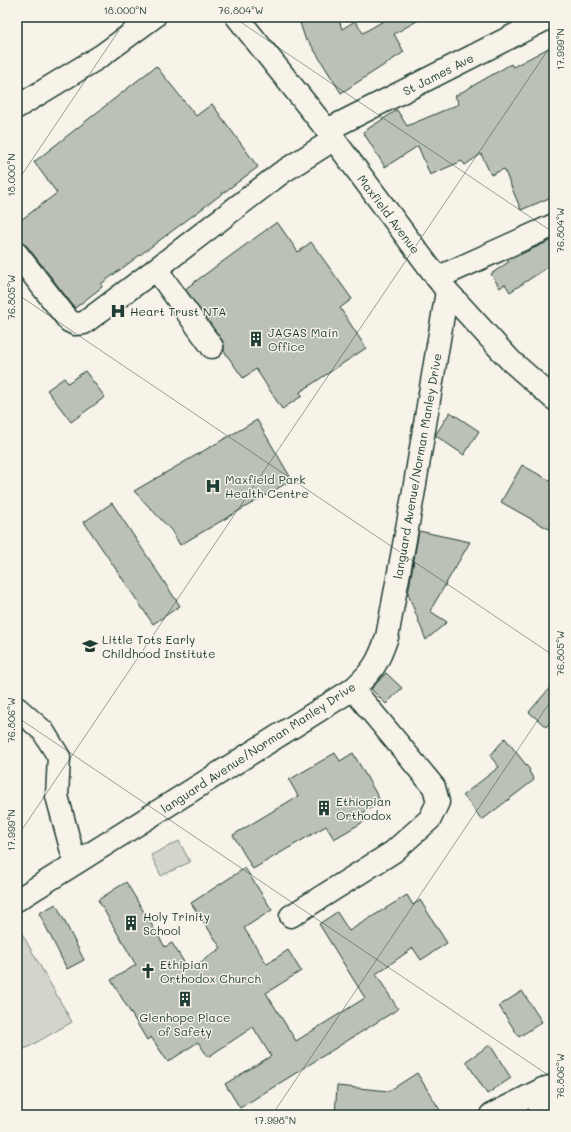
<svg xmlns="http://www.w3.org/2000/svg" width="571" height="1132" font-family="Mali,sans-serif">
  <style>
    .green { fill: #d3d5ca; stroke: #79897f }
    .building { fill: #bbc1b6; stroke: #1f3d34 }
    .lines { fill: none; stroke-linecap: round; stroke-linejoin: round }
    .minor-casing { stroke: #1f3d34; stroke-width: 25 }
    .major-casing { stroke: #1f3d34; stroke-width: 25 }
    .minor { stroke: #f7f3e8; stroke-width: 22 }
    .major { stroke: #f7f3e8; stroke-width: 22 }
    .ticks { fill: none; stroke: #1f3d34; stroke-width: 1; stroke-opacity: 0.45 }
    .labels { text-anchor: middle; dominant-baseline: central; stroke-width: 3; stroke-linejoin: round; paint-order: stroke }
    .street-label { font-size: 12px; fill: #1f3d34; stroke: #f7f3e8 }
    .poi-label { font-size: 12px; fill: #1f3d34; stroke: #f7f3e8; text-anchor: start }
    .neatline { fill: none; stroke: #1f3d34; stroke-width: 1.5 }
    .ticks-label { font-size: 10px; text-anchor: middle; fill: #1f3d34 }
  </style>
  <rect width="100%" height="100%" fill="#f7f3e8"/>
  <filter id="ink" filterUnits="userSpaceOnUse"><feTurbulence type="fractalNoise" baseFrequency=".025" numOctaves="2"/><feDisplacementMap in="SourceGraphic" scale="8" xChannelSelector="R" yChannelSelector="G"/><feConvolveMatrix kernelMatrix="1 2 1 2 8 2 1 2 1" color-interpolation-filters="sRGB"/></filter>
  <g filter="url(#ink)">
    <g class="green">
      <path d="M 179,841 L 190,862 L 161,876 L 151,855 Z"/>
      <path d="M 21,932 L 72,1022 L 25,1049 L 17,1035 L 17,934 Z"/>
    </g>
    <g class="building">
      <path d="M 298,17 L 338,17 L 342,29 L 355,21 L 363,33 L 390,17 L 424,17 L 394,34 L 404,52 L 341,93 L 308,40 L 306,41 Z"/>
      <path d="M 554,45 L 554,196 L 521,210 L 504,169 L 491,175 L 481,154 L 465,165 L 462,161 L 430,175 L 418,146 L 385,167 L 363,132 L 397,110 L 407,126 L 459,104 L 455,96 L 511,64 L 513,67 Z"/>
      <path d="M 156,66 L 196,116 L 212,104 L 258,167 L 101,284 L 102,287 L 75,308 L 27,246 L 22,243 L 17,242 L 17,223 L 57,193 L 34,162 Z"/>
      <path d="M 277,222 L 298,252 L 311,242 L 352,299 L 340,308 L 366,348 L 300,392 L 302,396 L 282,409 L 256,369 L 243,378 L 224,351 L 224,345 L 222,340 L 185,289 Z"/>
      <path d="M 554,239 L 554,263 L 510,292 L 505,284 L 500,288 L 491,274 L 517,256 Z"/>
      <path d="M 85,371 L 105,397 L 71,422 L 47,390 L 64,378 L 68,383 Z"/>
      <path d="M 450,412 L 479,431 L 464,455 L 436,436 L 436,434 Z"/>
      <path d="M 257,420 L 292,480 L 180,545 L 171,530 L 134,491 Z"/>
      <path d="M 522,465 L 554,483 L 554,532 L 501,502 Z"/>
      <path d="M 112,503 L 180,606 L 153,624 L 84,522 Z"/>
      <path d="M 419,531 L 470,542 L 430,611 L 447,622 L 426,640 L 408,594 Z"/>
      <path d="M 386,673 L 402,688 L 386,704 L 371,689 Z"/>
      <path d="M 554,683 L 554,718 L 546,727 L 529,712 Z"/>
      <path d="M 505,738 L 530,770 L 529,771 L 534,780 L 482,820 L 463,795 L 499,767 L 490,756 Z"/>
      <path d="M 335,753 L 340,761 L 353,753 L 381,802 L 361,814 L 365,821 L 334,839 L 326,826 L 253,869 L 233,835 L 298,796 L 289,780 Z"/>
      <path d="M 245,868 L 272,910 L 244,928 L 267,964 L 288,950 L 301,971 L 266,993 L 296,1041 L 365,998 L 319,924 L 337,912 L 349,931 L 407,895 L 413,905 L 420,900 L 447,943 L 421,960 L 413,948 L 376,974 L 398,1009 L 240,1108 L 225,1084 L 271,1056 L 253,1027 L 208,1057 L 198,1042 L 168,1062 L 151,1037 L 147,1040 L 111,980 L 136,965 L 98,900 L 126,882 L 165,947 L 172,943 L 189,970 L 221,948 L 191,903 Z"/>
      <path d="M 56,904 L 84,960 L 67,969 L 39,913 Z"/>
      <path d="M 522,991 L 542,1022 L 519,1037 L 499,1006 Z"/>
      <path d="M 490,1045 L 511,1078 L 487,1094 L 466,1061 Z"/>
      <path d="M 417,1073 L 443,1115 L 335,1115 L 337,1086 L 389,1091 Z"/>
    </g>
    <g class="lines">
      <defs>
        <g id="minor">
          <path d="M 17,107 L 101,56 L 154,17"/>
          <path d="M 327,130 L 550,17"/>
          <path d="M 17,254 L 69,321 L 75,324 L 84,323 L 156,269 L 281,173 L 333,140"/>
          <path d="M 156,269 L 212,347"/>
          <path d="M 437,278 L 554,225"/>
          <path d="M 17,708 L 43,731 L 59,757 L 57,796 L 75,863"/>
          <path d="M 17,900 L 353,689 C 373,671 378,663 387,637 L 413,496 L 447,291"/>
          <path d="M 291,916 L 393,852 L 430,819 L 438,802 L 434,787 L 353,689"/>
          <path d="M 491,1115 L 543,1089"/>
          <path d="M 539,1115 L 543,1089 L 553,1086"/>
        </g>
        <path id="major" d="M 237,17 L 327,130 L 447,291 L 510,360 L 554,399"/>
      </defs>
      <use href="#minor" class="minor-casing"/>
      <use href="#major" class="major-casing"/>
      <use href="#minor" class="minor"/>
      <use href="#major" class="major"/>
    </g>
  </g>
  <path class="ticks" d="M 233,17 L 554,233M 17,182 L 128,17M 17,294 L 554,656M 17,717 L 554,1079M 17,837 L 554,41M 272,1115 L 554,696"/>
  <defs>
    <symbol id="hospital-bare" viewBox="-9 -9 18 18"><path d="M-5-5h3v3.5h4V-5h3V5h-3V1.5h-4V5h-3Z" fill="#1f3d34" stroke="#f7f3e8" stroke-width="2.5" paint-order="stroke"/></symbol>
    <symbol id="building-bare" viewBox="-9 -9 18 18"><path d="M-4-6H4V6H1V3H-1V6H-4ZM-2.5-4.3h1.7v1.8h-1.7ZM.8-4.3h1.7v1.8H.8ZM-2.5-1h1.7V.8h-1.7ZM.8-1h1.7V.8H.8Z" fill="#1f3d34" stroke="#f7f3e8" stroke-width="2.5" paint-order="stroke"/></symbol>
    <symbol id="school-bare" viewBox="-9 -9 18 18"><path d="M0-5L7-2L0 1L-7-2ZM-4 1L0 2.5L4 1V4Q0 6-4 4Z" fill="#1f3d34" stroke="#f7f3e8" stroke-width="2.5" paint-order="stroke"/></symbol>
    <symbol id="church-bare" viewBox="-9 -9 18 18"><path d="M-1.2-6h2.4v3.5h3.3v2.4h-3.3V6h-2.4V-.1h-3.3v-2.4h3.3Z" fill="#1f3d34" stroke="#f7f3e8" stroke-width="2.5" paint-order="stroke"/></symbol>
  </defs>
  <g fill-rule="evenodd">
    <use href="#hospital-bare" x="107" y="300" width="22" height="22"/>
    <use href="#building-bare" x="245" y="328" width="22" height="22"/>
    <use href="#hospital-bare" x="202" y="475" width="22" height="22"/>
    <use href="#school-bare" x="79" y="635" width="22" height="22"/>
    <use href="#building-bare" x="313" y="797" width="22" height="22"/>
    <use href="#building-bare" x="120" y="912" width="22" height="22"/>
    <use href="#church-bare" x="137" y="960" width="22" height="22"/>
    <use href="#building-bare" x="174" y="988" width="22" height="22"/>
  </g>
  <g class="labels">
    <g class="street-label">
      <text transform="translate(438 74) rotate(-27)">St James Ave</text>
      <text transform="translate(389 214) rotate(53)">Maxfield Avenue</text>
      <text transform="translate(417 466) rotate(-80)">languard Avenue/Norman Manley Drive</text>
      <text transform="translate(258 747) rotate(-33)">languard Avenue/Norman Manley Drive</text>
    </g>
    <g class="poi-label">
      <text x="130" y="311">Heart Trust NTA</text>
      <text x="268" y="332">JAGAS Main<tspan x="268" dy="14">Office</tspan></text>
      <text x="225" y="479">Maxfield Park<tspan x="225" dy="14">Health Centre</tspan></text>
      <text x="102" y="639">Little Tots Early<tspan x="102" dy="14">Childhood Institute</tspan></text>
      <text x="336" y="801">Ethiopian<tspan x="336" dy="14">Orthodox</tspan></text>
      <text x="143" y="916">Holy Trinity<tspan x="143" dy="14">School</tspan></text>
      <text x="160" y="964">Ethipian<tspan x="160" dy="14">Orthodox Church</tspan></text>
      <text x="185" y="1017" text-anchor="middle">Glenhope Place<tspan x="185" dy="14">of Safety</tspan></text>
    </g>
  </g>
  <rect width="571" height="1132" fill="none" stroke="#f7f3e8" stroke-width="44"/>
  <rect x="22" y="22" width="527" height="1088" class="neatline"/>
  <g class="ticks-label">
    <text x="125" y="14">18.000°N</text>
    <text x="241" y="14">76.804°W</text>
    <text transform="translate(560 49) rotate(-90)" y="4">17.999°N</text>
    <text transform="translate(11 175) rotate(-90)" y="4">18.000°N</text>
    <text transform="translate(560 230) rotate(-90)" y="4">76.804°W</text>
    <text transform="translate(11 297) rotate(-90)" y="4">76.805°W</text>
    <text transform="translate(560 653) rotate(-90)" y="4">76.805°W</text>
    <text transform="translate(11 720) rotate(-90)" y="4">76.806°W</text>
    <text transform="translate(11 830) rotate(-90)" y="4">17.999°N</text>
    <text transform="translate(560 1076) rotate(-90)" y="4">76.806°W</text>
    <text x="275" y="1124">17.998°N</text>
  </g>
</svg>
